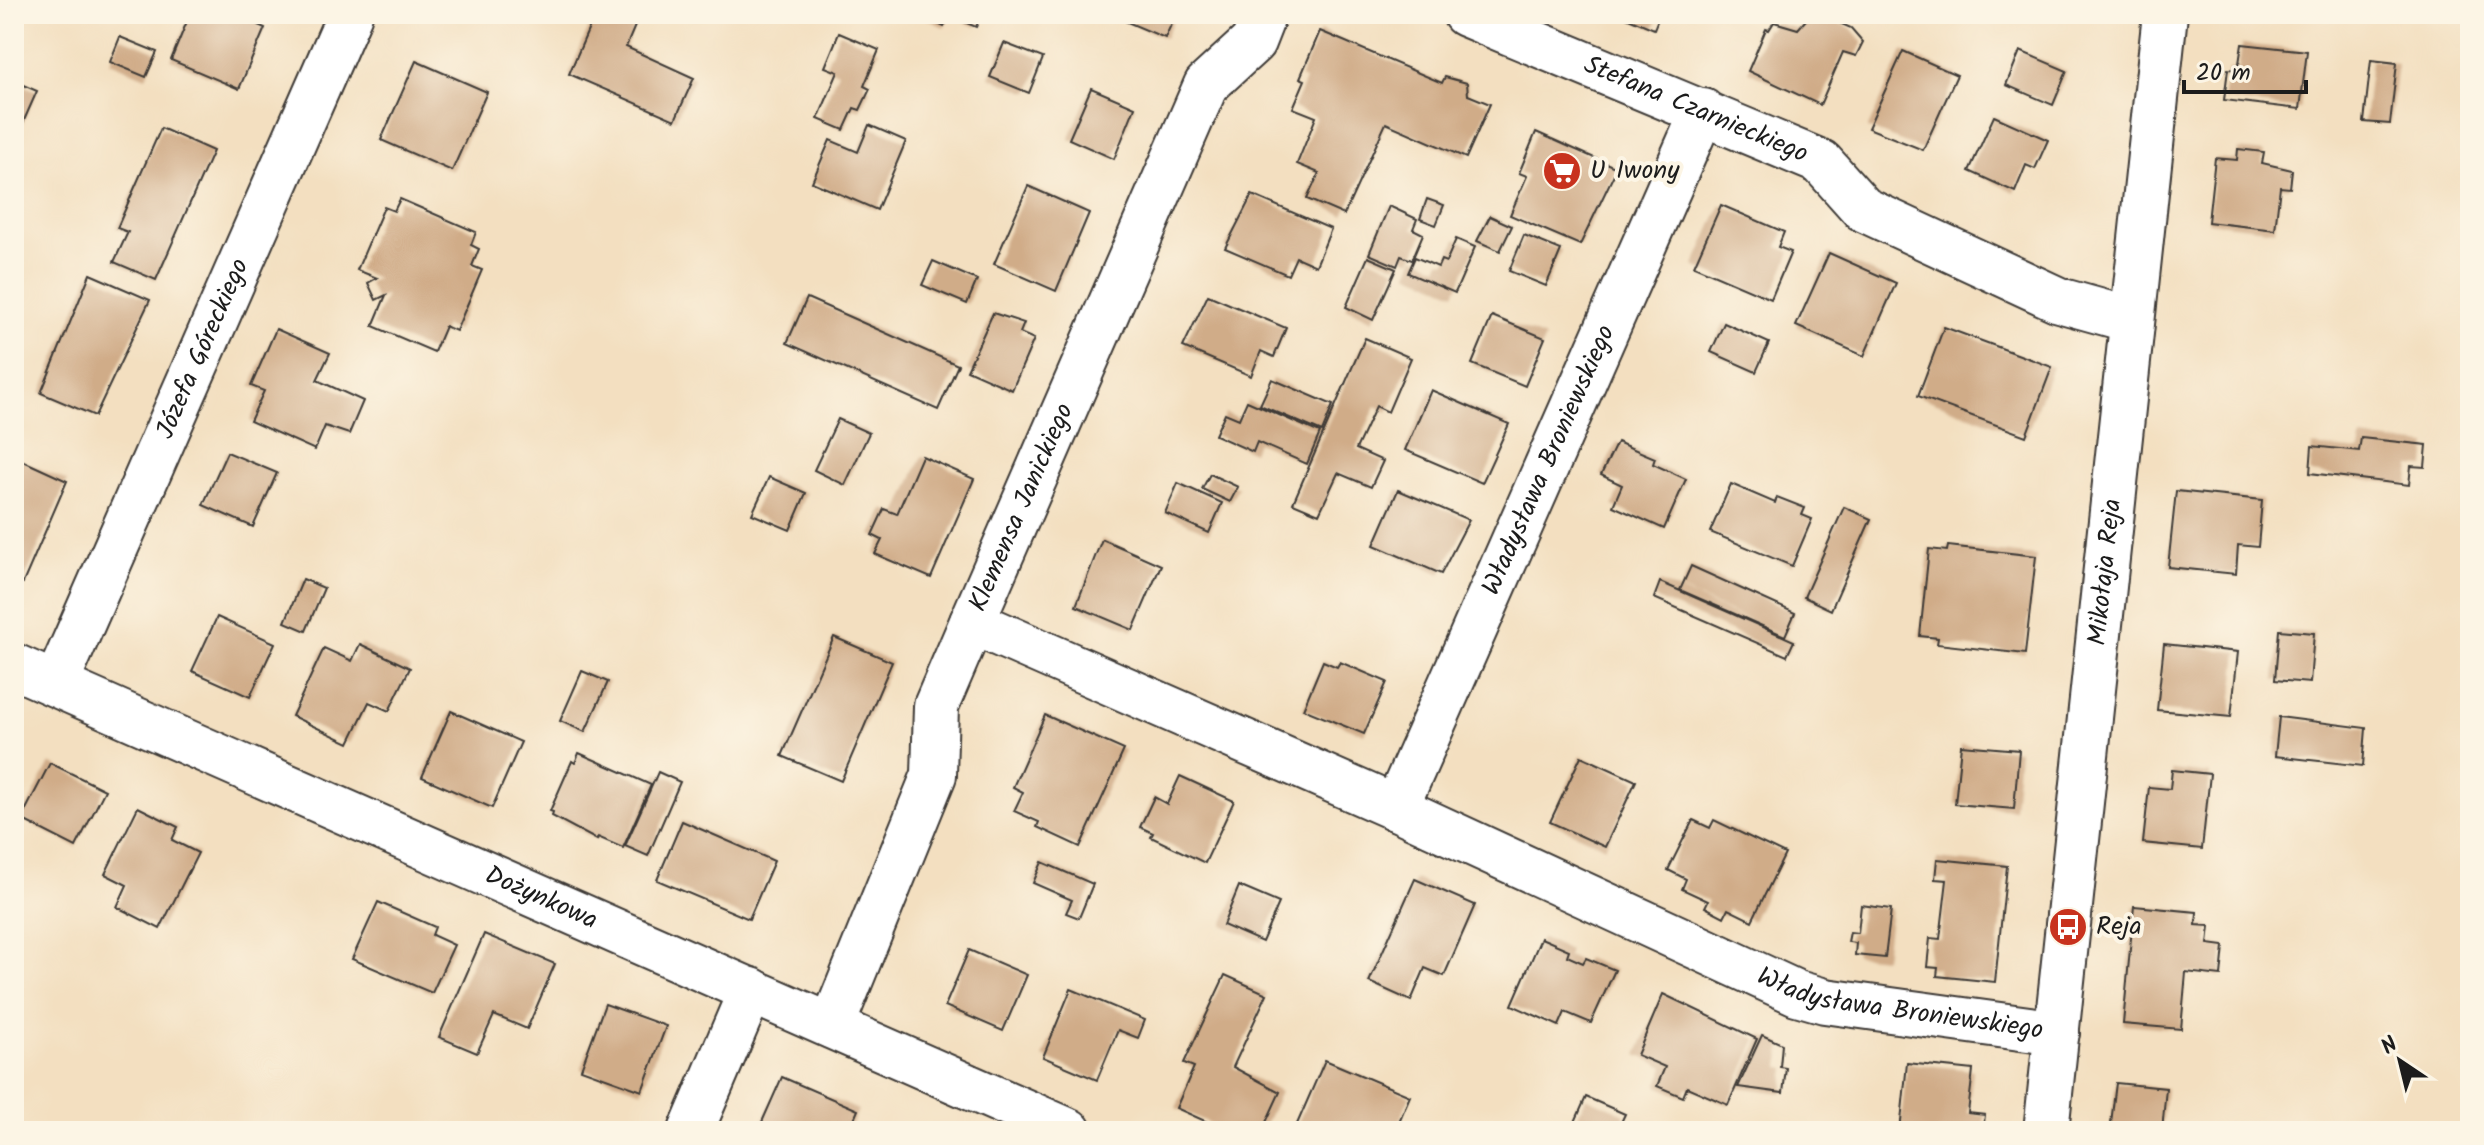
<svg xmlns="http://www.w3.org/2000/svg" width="2484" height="1145" font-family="Kalam,sans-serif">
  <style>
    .building { fill: #d0ac88 }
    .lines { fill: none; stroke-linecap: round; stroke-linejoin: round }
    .minor-casing { stroke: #3c3935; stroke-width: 48 }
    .tertiary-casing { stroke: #3c3935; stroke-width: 48 }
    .minor { stroke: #fff; stroke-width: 44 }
    .tertiary { stroke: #fff; stroke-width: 44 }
    .labels { text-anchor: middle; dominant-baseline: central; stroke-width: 8; stroke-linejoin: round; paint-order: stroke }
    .street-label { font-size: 26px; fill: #1c1c1c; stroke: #fcf5e5 }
    .poi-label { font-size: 26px; fill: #1c1c1c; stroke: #fcf5e5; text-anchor: start }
  </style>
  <rect width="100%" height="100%" fill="#fcf5e5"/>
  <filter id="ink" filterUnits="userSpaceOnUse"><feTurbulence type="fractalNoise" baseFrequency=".0125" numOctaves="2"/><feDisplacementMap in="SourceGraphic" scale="16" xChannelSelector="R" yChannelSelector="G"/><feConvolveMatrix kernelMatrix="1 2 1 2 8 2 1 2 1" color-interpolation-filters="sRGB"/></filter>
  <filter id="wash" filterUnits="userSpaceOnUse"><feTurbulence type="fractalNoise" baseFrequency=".006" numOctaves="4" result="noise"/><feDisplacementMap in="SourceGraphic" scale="32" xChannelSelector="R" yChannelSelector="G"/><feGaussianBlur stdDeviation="1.8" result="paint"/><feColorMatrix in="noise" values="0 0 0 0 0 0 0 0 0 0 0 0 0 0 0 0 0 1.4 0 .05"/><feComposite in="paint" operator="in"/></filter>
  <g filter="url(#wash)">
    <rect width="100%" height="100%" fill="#f3dfc0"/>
    <g id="blocks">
      <g class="building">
        <path d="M 190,14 L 263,14 L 258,25 L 265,28 L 239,89 L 171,60 Z"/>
        <path d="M 595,14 L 640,14 L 626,47 L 694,78 L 675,120 L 569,74 Z"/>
        <path d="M 917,14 L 982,14 L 976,27 L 950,16 L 944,27 Z"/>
        <path d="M 1122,14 L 1176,14 L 1165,38 L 1120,19 Z"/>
        <path d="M 1619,14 L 1660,14 L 1654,29 Z"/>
        <path d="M 1811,14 L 1835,14 L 1835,21 L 1851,28 L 1863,42 L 1856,56 L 1843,52 L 1820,105 L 1748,71 L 1766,29 L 1769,30 L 1774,22 L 1798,29 Z"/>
        <path d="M 1320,31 L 1442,83 L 1445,77 L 1467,83 L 1468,95 L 1490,104 L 1466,158 L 1386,123 L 1344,215 L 1307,199 L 1319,173 L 1297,164 L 1316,117 L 1293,108 L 1305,80 L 1300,78 Z"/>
        <path d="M 839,33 L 879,50 L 864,86 L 870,89 L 860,110 L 854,108 L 844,130 L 818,119 L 838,72 L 825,67 Z"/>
        <path d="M 120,37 L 157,52 L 146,77 L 110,62 Z"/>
        <path d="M 1004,43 L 1043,58 L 1029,93 L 990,77 Z"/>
        <path d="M 2242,44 L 2307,51 L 2300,109 L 2224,100 L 2228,69 L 2238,70 Z"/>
        <path d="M 1903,51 L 1957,75 L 1923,150 L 1868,128 Z"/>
        <path d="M 2020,51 L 2067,71 L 2053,105 L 2006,85 Z"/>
        <path d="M 2371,60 L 2397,63 L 2390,124 L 2364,122 Z"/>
        <path d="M 416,61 L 487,92 L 452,171 L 381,140 Z"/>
        <path d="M 14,81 L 37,91 L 14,143 Z"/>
        <path d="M 1091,88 L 1135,107 L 1114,159 L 1069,139 Z"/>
        <path d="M 1994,116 L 2048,140 L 2035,169 L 2026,165 L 2015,192 L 1969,171 Z"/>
        <path d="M 869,125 L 906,141 L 877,210 L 812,182 L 830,140 L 858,152 Z"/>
        <path d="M 161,128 L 213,151 L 156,280 L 114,262 L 128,232 L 117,228 Z"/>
        <path d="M 1536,132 L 1617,168 L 1580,245 L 1510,215 L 1527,176 L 1519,173 Z"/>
        <path d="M 2238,149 L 2264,152 L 2262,163 L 2292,170 L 2290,188 L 2280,187 L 2275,230 L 2208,222 L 2215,158 L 2237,160 Z"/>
        <path d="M 1028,186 L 1089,213 L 1056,291 L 994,264 Z"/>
        <path d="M 1252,195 L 1331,229 L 1316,266 L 1296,257 L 1288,275 L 1225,248 Z"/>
        <path d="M 400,199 L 476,232 L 471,245 L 479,249 L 472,266 L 482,270 L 456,331 L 445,326 L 434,352 L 373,326 L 386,295 L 376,300 L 368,283 L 377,278 L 357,270 L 384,207 L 394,211 Z"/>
        <path d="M 1427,199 L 1444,205 L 1436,225 L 1420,219 Z"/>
        <path d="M 1721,205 L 1784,232 L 1778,247 L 1791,252 L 1771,299 L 1694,266 Z"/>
        <path d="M 1389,206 L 1417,219 L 1413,229 L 1423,234 L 1412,260 L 1401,256 L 1397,266 L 1369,254 Z"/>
        <path d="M 1490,216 L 1512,226 L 1500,251 L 1477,241 Z"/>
        <path d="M 1524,235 L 1561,250 L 1546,286 L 1509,271 Z"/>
        <path d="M 1456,239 L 1475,247 L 1455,293 L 1408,273 L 1415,257 L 1438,267 L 1441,260 L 1446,262 Z"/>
        <path d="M 1829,253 L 1896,283 L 1864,356 L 1796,326 Z"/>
        <path d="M 1368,257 L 1396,269 L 1373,320 L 1346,307 Z"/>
        <path d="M 933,261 L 977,280 L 967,304 L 922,285 Z"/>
        <path d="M 90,274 L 150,300 L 95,416 L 41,393 Z"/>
        <path d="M 1208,295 L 1286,328 L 1274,357 L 1261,351 L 1251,376 L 1183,347 Z"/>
        <path d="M 807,298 L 958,365 L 938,410 L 787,343 Z"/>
        <path d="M 993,313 L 1024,323 L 1020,333 L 1034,339 L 1012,390 L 967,370 Z"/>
        <path d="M 1492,316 L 1545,338 L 1525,386 L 1472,364 Z"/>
        <path d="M 1724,323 L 1769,343 L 1756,372 L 1711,352 Z"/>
        <path d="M 1944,327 L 2052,367 L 2026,436 L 1918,396 Z"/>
        <path d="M 276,329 L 330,353 L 317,380 L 363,401 L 349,434 L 325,426 L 315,450 L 250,421 L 264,391 L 251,386 Z"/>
        <path d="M 1365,338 L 1411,358 L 1388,412 L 1376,406 L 1356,449 L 1383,461 L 1371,487 L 1338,473 L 1319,514 L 1293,503 Z"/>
        <path d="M 1272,379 L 1333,405 L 1322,432 L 1260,405 Z"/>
        <path d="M 1431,390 L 1509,424 L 1482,483 L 1405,450 Z"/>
        <path d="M 1247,401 L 1320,433 L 1307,464 L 1257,442 L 1253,452 L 1215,435 L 1225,413 L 1239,419 Z"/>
        <path d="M 838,419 L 869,433 L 845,485 L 814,470 Z"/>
        <path d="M 2361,438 L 2427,445 L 2425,467 L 2411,466 L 2409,485 L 2310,473 L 2312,446 L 2359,451 Z"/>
        <path d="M 1617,442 L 1655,458 L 1653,464 L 1686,479 L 1664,529 L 1613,506 L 1622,485 L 1601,475 Z"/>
        <path d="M 227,452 L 277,473 L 253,527 L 203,505 Z"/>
        <path d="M 922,456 L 974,479 L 931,578 L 875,554 L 882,540 L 872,535 L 884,509 L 897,514 Z"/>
        <path d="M 19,459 L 67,481 L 23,583 L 14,579 L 14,470 Z"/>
        <path d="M 1210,474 L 1238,487 L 1230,502 L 1202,489 Z"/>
        <path d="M 769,477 L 806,493 L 790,530 L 752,514 Z"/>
        <path d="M 1178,483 L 1222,503 L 1209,533 L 1165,513 Z"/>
        <path d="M 1731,484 L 1775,503 L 1777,497 L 1805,508 L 1802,515 L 1812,519 L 1792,566 L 1710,532 Z"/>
        <path d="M 1398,490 L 1469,520 L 1441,574 L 1374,545 Z"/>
        <path d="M 2176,491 L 2262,500 L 2258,547 L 2238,545 L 2236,574 L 2168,567 Z"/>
        <path d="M 1844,507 L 1871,519 L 1831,610 L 1804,597 Z"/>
        <path d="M 1102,539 L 1161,565 L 1133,630 L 1076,606 Z"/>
        <path d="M 1948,546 L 2036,556 L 2025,654 L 1937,644 L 1938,638 L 1920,636 L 1929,549 L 1947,551 Z"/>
        <path d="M 1691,566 L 1795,613 L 1785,636 L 1680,590 Z"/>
        <path d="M 303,579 L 324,588 L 306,631 L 285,622 Z"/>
        <path d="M 1660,582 L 1794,641 L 1787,656 L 1654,598 Z"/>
        <path d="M 217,617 L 275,643 L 250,697 L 192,671 Z"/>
        <path d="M 2279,630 L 2314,633 L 2310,683 L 2275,680 Z"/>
        <path d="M 834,637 L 892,662 L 841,781 L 782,756 Z"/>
        <path d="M 360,644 L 410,668 L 389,711 L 369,702 L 349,743 L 292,716 L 324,648 L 352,661 Z"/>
        <path d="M 2164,644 L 2238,652 L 2231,717 L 2157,710 Z"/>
        <path d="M 1323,661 L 1337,667 L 1340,662 L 1387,682 L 1364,734 L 1303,709 Z"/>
        <path d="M 582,671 L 608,682 L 585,732 L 560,721 Z"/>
        <path d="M 451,711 L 521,742 L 492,808 L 422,777 Z"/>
        <path d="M 1045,715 L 1124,750 L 1080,847 L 1037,827 L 1039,822 L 1014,811 L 1023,792 L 1013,787 Z"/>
        <path d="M 2279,717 L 2366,728 L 2363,766 L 2275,756 Z"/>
        <path d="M 1961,745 L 2019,750 L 2014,809 L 1955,804 Z"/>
        <path d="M 579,753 L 651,785 L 623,848 L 598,837 L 597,840 L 552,816 L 553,812 L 550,811 L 572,761 L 575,763 Z"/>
        <path d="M 1581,756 L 1636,781 L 1605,847 L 1550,822 Z"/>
        <path d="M 50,763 L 105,790 L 76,847 L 21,819 Z"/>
        <path d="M 2172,770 L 2210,774 L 2202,849 L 2143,843 L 2149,787 L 2170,789 Z"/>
        <path d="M 658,772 L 680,782 L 648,856 L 625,846 Z"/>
        <path d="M 1180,776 L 1234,801 L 1205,863 L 1151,837 L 1153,833 L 1140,827 L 1154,797 L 1167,804 Z"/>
        <path d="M 138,807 L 178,827 L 172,840 L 198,853 L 160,929 L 117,907 L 127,885 L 105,874 Z"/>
        <path d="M 1693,820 L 1710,828 L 1714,820 L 1785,854 L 1752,921 L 1728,909 L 1724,917 L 1705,907 L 1708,901 L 1682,889 L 1686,879 L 1668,870 Z"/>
        <path d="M 682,821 L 774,861 L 749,919 L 657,880 Z"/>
        <path d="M 1937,859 L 2007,866 L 1995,982 L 1937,976 L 1938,968 L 1927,967 L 1930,938 L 1940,939 L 1947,880 L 1935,879 Z"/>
        <path d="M 1042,862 L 1093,884 L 1079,918 L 1066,913 L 1072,900 L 1033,883 Z"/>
        <path d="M 1415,879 L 1475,905 L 1444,976 L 1425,968 L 1411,1001 L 1369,982 Z"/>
        <path d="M 1239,886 L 1279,903 L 1262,942 L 1223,925 Z"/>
        <path d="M 378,902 L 435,927 L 432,935 L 454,945 L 432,993 L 352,959 Z"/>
        <path d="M 1861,905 L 1891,909 L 1885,958 L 1855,955 L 1856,943 L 1848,942 L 1850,932 L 1858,933 Z"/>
        <path d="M 2134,906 L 2197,912 L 2196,925 L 2210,926 L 2208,944 L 2224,946 L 2221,976 L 2186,972 L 2181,1029 L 2123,1024 Z"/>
        <path d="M 484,934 L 555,964 L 527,1029 L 494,1015 L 477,1053 L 439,1037 Z"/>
        <path d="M 1541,938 L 1569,950 L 1567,956 L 1583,963 L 1586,958 L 1615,970 L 1591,1023 L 1565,1012 L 1559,1026 L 1512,1005 Z"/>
        <path d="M 969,950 L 1027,975 L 1003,1031 L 945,1006 Z"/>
        <path d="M 1225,975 L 1267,994 L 1233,1067 L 1280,1092 L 1262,1131 L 1227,1131 L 1176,1108 L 1194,1067 L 1184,1063 Z"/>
        <path d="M 1071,989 L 1145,1020 L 1138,1038 L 1118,1030 L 1097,1080 L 1043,1057 Z"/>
        <path d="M 1663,994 L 1757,1039 L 1728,1105 L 1687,1087 L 1683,1097 L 1657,1086 L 1665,1067 L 1637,1055 Z"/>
        <path d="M 605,1004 L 666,1026 L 642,1091 L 581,1069 Z"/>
        <path d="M 1762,1035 L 1782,1044 L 1780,1067 L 1786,1068 L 1783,1093 L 1738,1087 Z"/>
        <path d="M 1325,1060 L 1410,1096 L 1395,1131 L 1294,1131 Z"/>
        <path d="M 1907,1063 L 1973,1070 L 1968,1113 L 1985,1115 L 1983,1131 L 1900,1131 Z"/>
        <path d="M 782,1077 L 858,1110 L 849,1131 L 758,1131 Z"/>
        <path d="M 2116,1083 L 2166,1088 L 2162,1131 L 2110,1131 Z"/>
        <path d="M 1586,1097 L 1625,1114 L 1617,1131 L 1571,1131 Z"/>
      </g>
    </g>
  </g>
  <g filter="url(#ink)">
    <use href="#blocks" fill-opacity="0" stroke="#3c3935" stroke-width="2"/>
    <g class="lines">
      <defs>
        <g id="minor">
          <path id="s1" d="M 1465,14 L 1821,162 L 1863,209 L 2059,300 L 2131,320"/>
          <path id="s2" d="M 972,622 L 1396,808 L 1797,993 L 1825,1001 L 2057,1033"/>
          <path id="s3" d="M 56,684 L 350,14"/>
          <path id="s4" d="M 1396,808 L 1703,111"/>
          <path id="s5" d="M 832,1026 L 934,775 L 936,706 L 972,622 L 1206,85 L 1253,42 L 1264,14"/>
          <path d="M 691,1131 L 751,990"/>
          <path id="s6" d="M 2046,1131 L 2165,14"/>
        </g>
        <g id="tertiary">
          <path id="s7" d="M 14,666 L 1069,1131"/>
        </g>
      </defs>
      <use href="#minor" class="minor-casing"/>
      <use href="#tertiary" class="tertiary-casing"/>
      <use href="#minor" class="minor"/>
      <use href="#tertiary" class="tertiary"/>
    </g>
  </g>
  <defs>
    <symbol id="supermarket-disc" viewBox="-11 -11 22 22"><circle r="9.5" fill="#c8321e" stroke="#fcf5e5"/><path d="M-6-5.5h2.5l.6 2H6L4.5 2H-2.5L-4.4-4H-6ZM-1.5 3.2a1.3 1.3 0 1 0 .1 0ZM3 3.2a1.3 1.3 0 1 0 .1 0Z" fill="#fff"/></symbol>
    <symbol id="bus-disc" viewBox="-11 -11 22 22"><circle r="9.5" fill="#c8321e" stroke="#fcf5e5"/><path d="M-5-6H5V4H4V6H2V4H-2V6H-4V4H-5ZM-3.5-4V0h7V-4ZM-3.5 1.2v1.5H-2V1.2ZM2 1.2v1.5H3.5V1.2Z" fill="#fff"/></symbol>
  </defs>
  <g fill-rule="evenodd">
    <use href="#supermarket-disc" x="1540" y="149" width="44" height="44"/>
    <use href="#bus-disc" x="2046" y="905" width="44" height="44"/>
  </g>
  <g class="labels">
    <g class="street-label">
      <text stroke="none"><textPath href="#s1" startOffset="250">Stefana Czarnieckiego</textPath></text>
      <text stroke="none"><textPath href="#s3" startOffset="366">Józefa Góreckiego</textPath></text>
      <text stroke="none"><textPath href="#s4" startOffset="380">Władysława Broniewskiego</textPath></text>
      <text stroke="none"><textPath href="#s5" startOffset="556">Klemensa Janickiego</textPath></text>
      <text stroke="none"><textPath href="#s6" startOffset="562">Mikołaja Reja</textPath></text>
      <text stroke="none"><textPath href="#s7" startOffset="576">Dożynkowa</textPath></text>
      <text stroke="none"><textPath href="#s2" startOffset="1008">Władysława Broniewskiego</textPath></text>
    </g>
    <g class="poi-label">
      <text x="1590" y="171">U Iwony</text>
      <text x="2096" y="927">Reja</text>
    </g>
  </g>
  <rect width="2484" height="1145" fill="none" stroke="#fcf5e5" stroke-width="48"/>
  <g transform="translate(2400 1061) rotate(325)" stroke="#fcf5e5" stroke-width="6" paint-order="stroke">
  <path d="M0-6L14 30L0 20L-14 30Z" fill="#1c1c1c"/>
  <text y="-12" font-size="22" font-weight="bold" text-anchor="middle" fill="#1c1c1c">N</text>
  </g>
  <path d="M2184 80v12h122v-12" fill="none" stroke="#1c1c1c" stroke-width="4"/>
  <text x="2196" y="80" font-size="24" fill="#1c1c1c" stroke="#fcf5e5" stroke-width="6" paint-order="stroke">20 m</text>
</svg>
